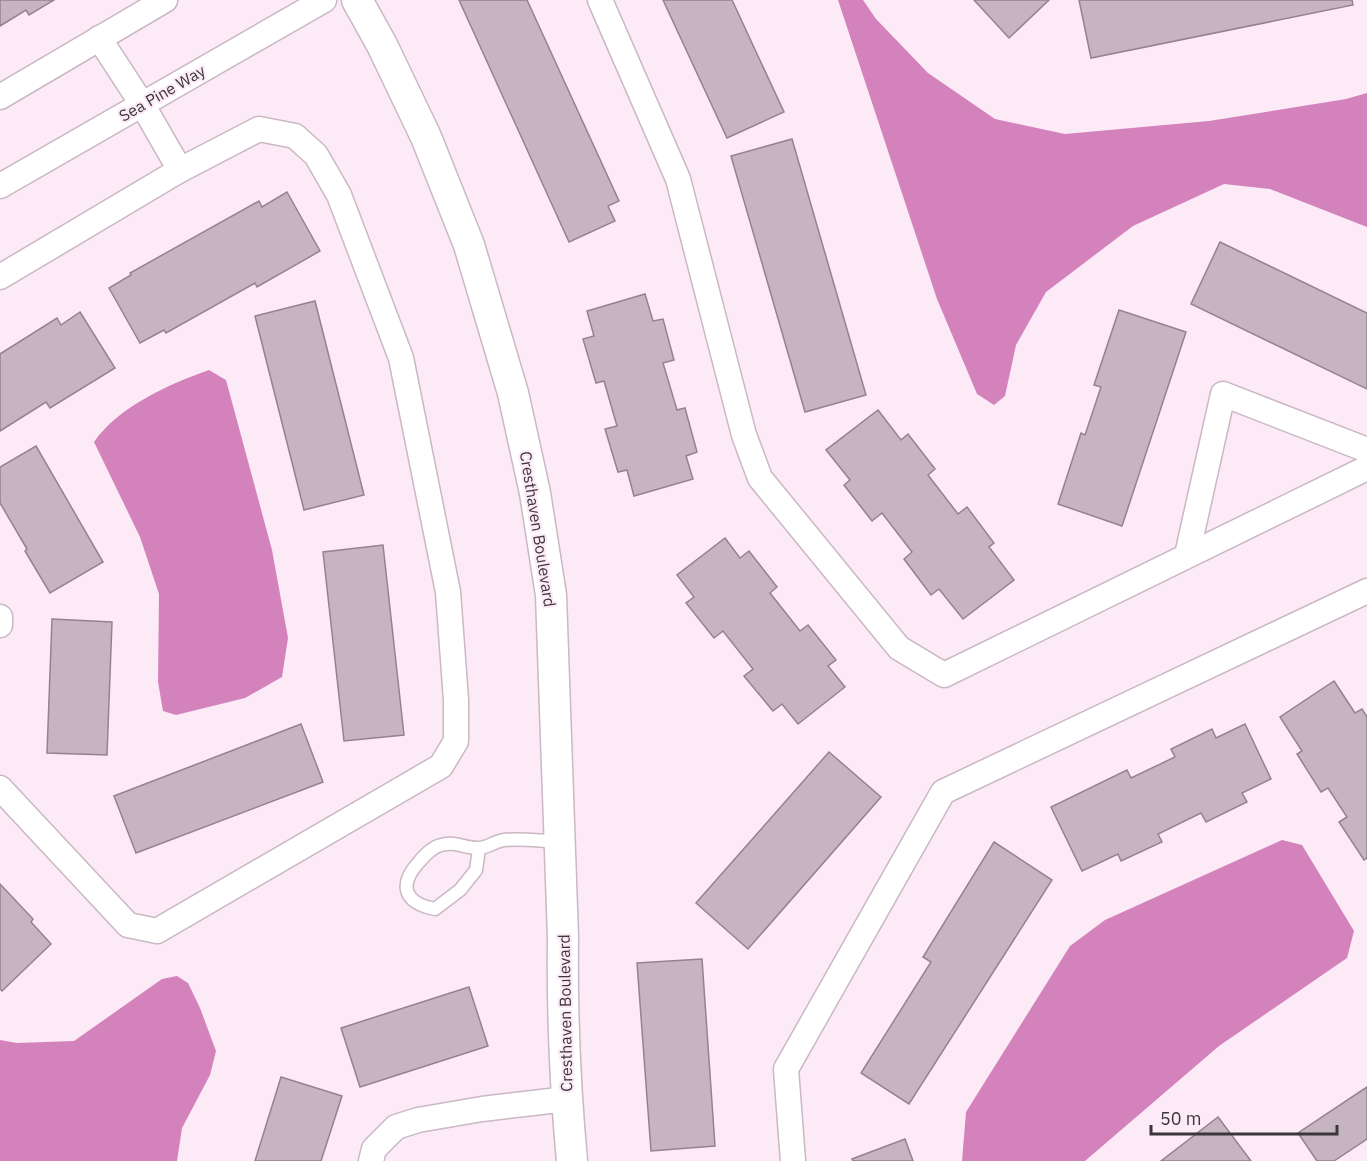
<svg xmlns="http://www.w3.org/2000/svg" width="1367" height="1161" font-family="'IBM Plex Sans',sans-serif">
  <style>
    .water { fill: #d382bc }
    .building { fill: #c6b5c0; stroke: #94838e; stroke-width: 1.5 }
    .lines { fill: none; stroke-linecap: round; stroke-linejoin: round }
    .service-casing { stroke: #cab8c4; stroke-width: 15 }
    .minor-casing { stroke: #cab8c4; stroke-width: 27 }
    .tertiary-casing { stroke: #cab8c4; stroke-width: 33 }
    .service { stroke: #fff; stroke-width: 12 }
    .minor { stroke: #fff; stroke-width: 24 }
    .tertiary { stroke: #fff; stroke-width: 30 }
    .labels { text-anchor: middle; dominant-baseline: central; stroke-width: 4.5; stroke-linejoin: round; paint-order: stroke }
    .street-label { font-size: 16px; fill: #3d363b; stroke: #fceaf6 }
  </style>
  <rect width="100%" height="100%" fill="#fceaf6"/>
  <g class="water">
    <path d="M 838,0 L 863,0 L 876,19 L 928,73 L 995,119 L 1065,134 L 1209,121 L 1346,99 L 1367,93 L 1367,227 L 1270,189 L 1224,184 L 1133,226 L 1046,292 L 1016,345 L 1005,396 L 994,405 L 977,394 L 937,299 Z"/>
    <path d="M 209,370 L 226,380 L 272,550 L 288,638 L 282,677 L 245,698 L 176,715 L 163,711 L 158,682 L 159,594 L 140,537 L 94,442 C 118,407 169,384 209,370 Z"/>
    <path d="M 1282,840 L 1302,845 L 1354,931 L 1347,958 L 1219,1046 L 1085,1161 L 962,1161 L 966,1112 L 1070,946 L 1105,920 Z"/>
    <path d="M 177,976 L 188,983 L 200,1008 L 216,1051 L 210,1075 L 182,1128 L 177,1161 L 0,1161 L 0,1040 L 17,1043 L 74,1041 L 162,979 Z"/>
  </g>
  <g class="building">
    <path d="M 0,0 L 54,0 L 29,15 L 26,10 L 0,26 Z"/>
    <path d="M 459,0 L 527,0 L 619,201 L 608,206 L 615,221 L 569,242 Z"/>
    <path d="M 663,0 L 732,0 L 784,112 L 727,138 Z"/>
    <path d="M 974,0 L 1049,0 L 1009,38 Z"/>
    <path d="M 1079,0 L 1352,0 L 1353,5 L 1091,58 Z"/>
    <path d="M 792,139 L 866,395 L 805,412 L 731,156 Z"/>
    <path d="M 287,192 L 320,251 L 257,287 L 255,283 L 166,333 L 164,330 L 140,343 L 109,288 L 131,275 L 130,273 L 259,201 L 262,207 Z"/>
    <path d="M 1220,242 L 1367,313 L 1367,389 L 1191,304 Z"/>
    <path d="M 645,294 L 653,321 L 663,319 L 674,360 L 663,363 L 677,410 L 685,408 L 697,452 L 686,456 L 693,479 L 634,496 L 627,470 L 618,472 L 605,429 L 617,426 L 604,381 L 596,383 L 583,339 L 594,336 L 587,311 Z"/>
    <path d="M 315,301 L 364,495 L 304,510 L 255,316 Z"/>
    <path d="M 1119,310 L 1186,332 L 1122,526 L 1058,504 L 1081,433 L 1085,435 L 1101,387 L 1094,385 Z"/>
    <path d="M 80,312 L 115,368 L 50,408 L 46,402 L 0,431 L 0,354 L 57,318 L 61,325 Z"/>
    <path d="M 878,410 L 901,440 L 908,434 L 935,469 L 928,475 L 958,514 L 967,507 L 994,543 L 989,547 L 1014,580 L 963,619 L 939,589 L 931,595 L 904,559 L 912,552 L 882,513 L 872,521 L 844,485 L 850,480 L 826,450 Z"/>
    <path d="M 36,446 L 103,562 L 50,593 L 25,551 L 27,549 L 0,503 L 0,467 Z"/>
    <path d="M 725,538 L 740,558 L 749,551 L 777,587 L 770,593 L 800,631 L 808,625 L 836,660 L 828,666 L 845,687 L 798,724 L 782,704 L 773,711 L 744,676 L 753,669 L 723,631 L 714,638 L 686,603 L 694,597 L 677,575 Z"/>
    <path d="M 383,545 L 404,735 L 344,741 L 323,552 Z"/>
    <path d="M 52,619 L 112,622 L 107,755 L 47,753 Z"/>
    <path d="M 1334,681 L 1355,713 L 1362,709 L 1367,717 L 1367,858 L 1364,860 L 1339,822 L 1347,817 L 1328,788 L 1321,792 L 1297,754 L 1302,751 L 1280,717 Z"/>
    <path d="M 301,724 L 323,782 L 136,853 L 114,796 Z"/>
    <path d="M 1245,724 L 1271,779 L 1242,793 L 1247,802 L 1206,822 L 1201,813 L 1158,834 L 1162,842 L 1121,861 L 1118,854 L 1082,871 L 1051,807 L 1127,770 L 1131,778 L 1175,757 L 1171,749 L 1212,729 L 1216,738 Z"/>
    <path d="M 829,752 L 881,797 L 748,949 L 696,903 Z"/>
    <path d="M 994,842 L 1052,880 L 909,1104 L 861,1073 L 931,962 L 923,957 Z"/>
    <path d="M 0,884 L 33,919 L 31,922 L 51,944 L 2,991 L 0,989 Z"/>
    <path d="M 702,959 L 715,1146 L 651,1151 L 637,963 Z"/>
    <path d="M 469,987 L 488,1046 L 360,1087 L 341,1028 Z"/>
    <path d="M 281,1077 L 342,1096 L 321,1161 L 255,1161 Z"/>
    <path d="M 1367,1087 L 1367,1139 L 1334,1161 L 1317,1161 L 1298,1133 Z"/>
    <path d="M 1218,1117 L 1251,1161 L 1161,1161 Z"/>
    <path d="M 905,1139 L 913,1161 L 853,1161 L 852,1159 Z"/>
  </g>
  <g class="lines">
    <defs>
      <path id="service" d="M 479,849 L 476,870 L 460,890 L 435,909 C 404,903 398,885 419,862 C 425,855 432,847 441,845 C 457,841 463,848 477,848 C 486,849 495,841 504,840 C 522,838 541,841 560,842"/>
      <g id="minor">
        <path d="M 600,0 L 678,179 L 744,435 L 760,478 L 899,648 L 944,675 L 1367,468"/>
        <path d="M 99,38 L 142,104 L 180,170"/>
        <path d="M 0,97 L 165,0"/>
        <path d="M 0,186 L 324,0"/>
        <path d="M 0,277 L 180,170 L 259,129 L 295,136 L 316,155 L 339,195 L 401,358 L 448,592 L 456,700 L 456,741 L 441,766 L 157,931 L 128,925 L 0,788"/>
        <path d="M 1187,555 L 1223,394 L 1367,450"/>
        <path d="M 0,617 L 0,625"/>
        <path d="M 371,1161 L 374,1149 L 396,1127 L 418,1120 L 482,1109 L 567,1099"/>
        <path d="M 793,1161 L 786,1069 L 943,792 L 1367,591"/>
      </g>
      <path id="tertiary" d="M 357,0 L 382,45 L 426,137 L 469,245 L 513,393 L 535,493 L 551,595 L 563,937 C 562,1012 565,1086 572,1161"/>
    </defs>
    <use href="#service" class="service-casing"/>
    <use href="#minor" class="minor-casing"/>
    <use href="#tertiary" class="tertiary-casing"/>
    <use href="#service" class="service"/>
    <use href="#minor" class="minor"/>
    <use href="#tertiary" class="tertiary"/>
  </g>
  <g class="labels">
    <g class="street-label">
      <text transform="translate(162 93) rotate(-30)">Sea Pine Way</text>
      <text transform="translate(538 529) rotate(81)">Cresthaven Boulevard</text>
      <text transform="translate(565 1013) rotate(-91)">Cresthaven Boulevard</text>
    </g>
  </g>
  <path d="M1151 1125v9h186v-9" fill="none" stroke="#3d363b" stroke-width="3"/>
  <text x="1160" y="1125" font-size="18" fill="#3d363b" stroke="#fceaf6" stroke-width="4.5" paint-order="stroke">50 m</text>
</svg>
